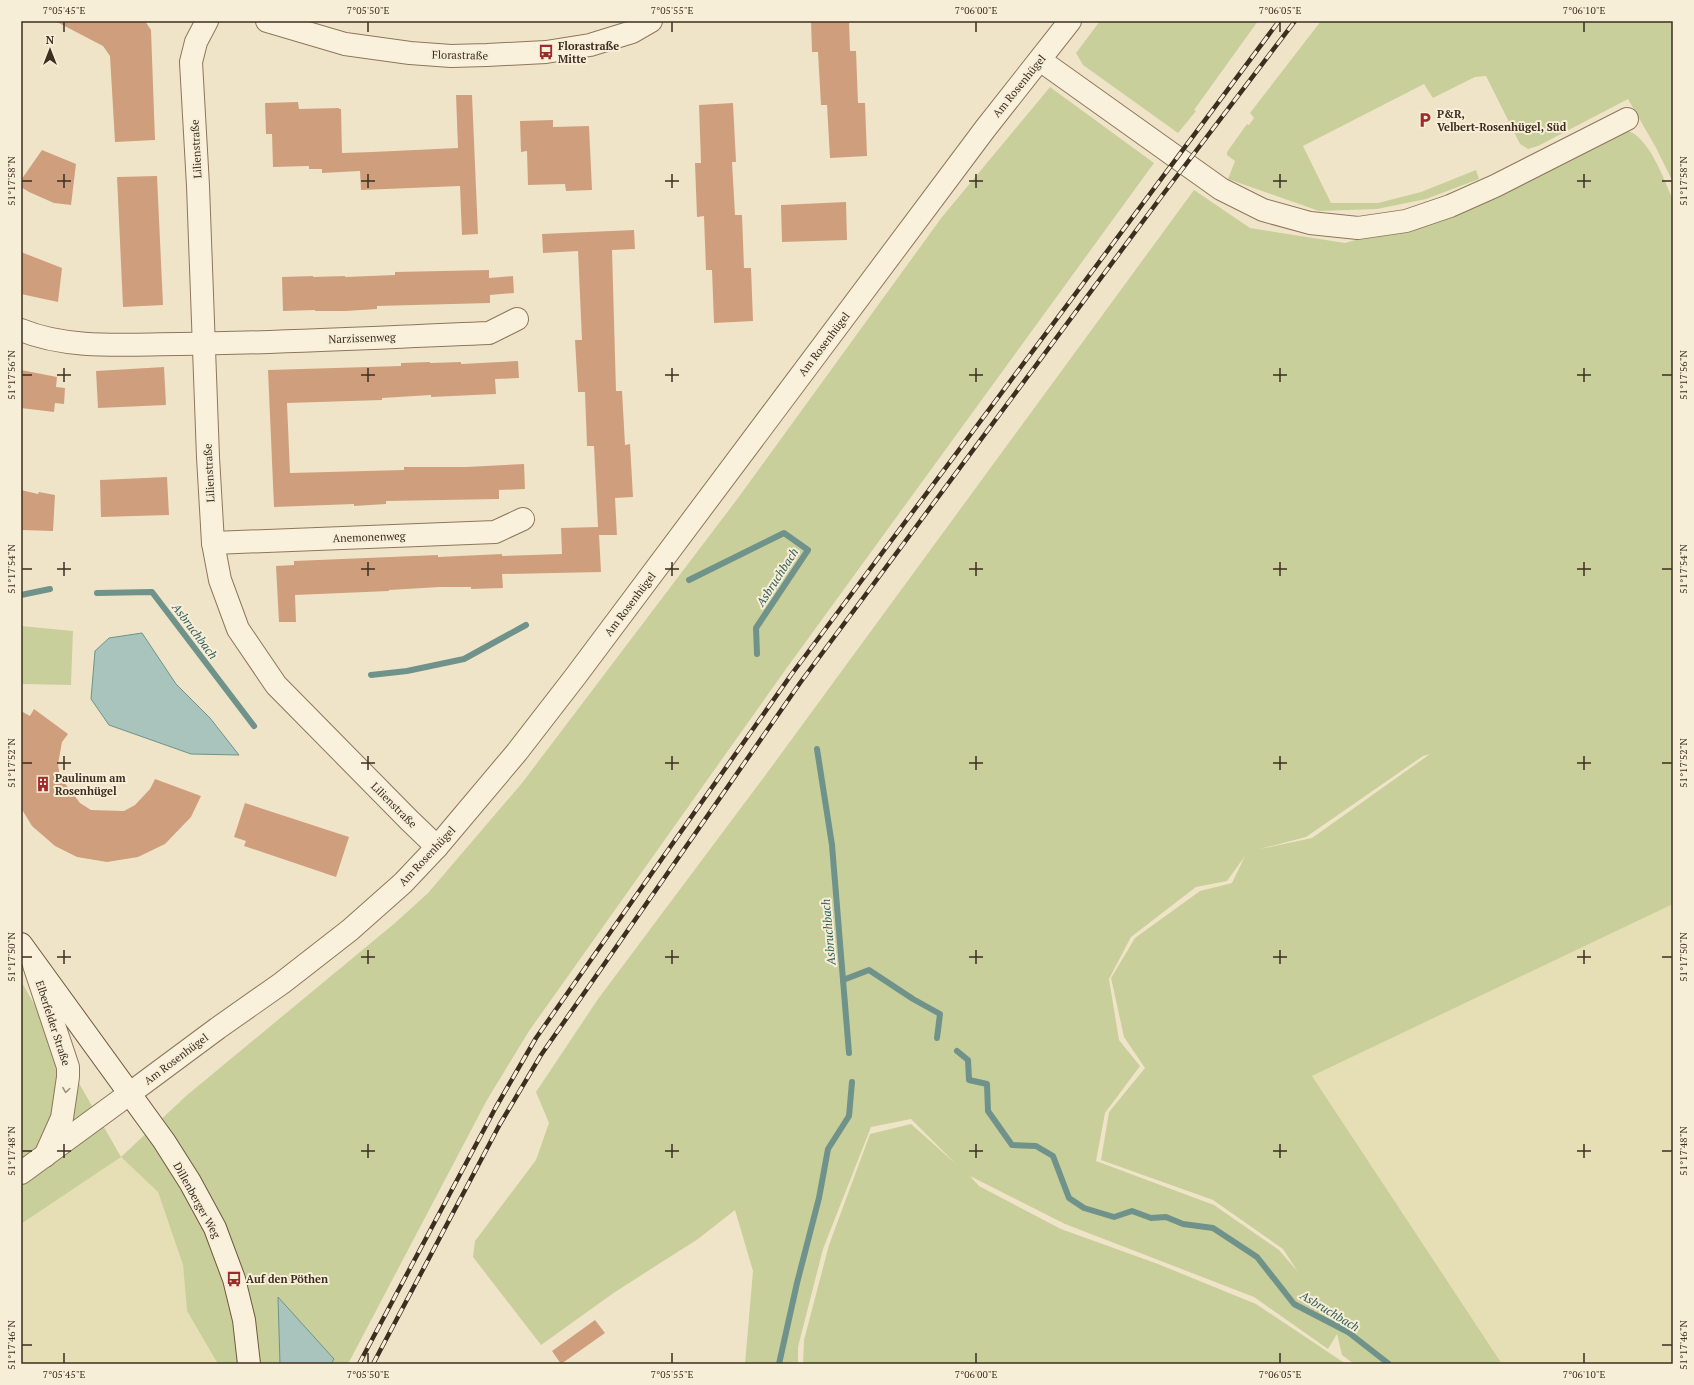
<svg xmlns="http://www.w3.org/2000/svg" width="1694" height="1385" font-family="'PT Serif',serif">
  <style>
    .farmland { fill: #e6deb5 }
    .green { fill: #c9cf9b; fill-rule: evenodd }
    .water { fill: #a9c4bc; stroke: #6f938a }
    .lines { fill: none; stroke-linecap: round; stroke-linejoin: round }
    .stream { stroke: #6f938a; stroke-width: 6 }
    .building { fill: #cf9f7d }
    .minor-casing { stroke: #8d765c; stroke-width: 24 }
    .tertiary-casing { stroke: #8d765c; stroke-width: 24 }
    .secondary-casing { stroke: #6f573f; stroke-width: 24 }
    .minor { stroke: #faf1dc; stroke-width: 22 }
    .tertiary { stroke: #faf1dc; stroke-width: 22 }
    .secondary { stroke: #faf1dc; stroke-width: 22 }
    .rail-casing { stroke: #3d2e20; stroke-width: 4.5 }
    .rail { stroke: #f7eed8; stroke-width: 3; stroke-dasharray: 9; stroke-linecap: butt }
    .oneway { stroke: #9c907e }
    .ticks { fill: none; stroke: #3d2e20; stroke-width: 1.5 }
    .labels { text-anchor: middle; dominant-baseline: central; stroke-width: 4; stroke-linejoin: round; paint-order: stroke }
    .poi-label { font-size: 11px; font-weight: bold; fill: #3d2e20; stroke: #f7eed8; text-anchor: start }
    .street-label { font-size: 11px; fill: #3d2e20; stroke: #f7eed8 }
    .water-label { font-size: 12px; font-style: italic; fill: #2f5d5a; stroke: #f7eed8 }
    .neatline { fill: none; stroke: #3d2e20; stroke-width: 1.5 }
    .ticks-label { font-size: 10px; text-anchor: middle; fill: #3d2e20 }
  </style>
  <rect width="100%" height="100%" fill="#f0e4c8"/>
  <g class="farmland">
    <path d="M 1673,904 L 1673,1364 L 1502,1364 L 1312,1076 Z"/>
    <path d="M 121,1157 L 158,1192 L 183,1265 L 187,1311 L 218,1364 L 21,1364 L 21,1224 Z"/>
  </g>
  <g class="green">
    <path d="M 1100,21 L 1258,21 L 1194,110 L 1196,111 L 1178,133 L 1083,65 L 1076,53 Z"/>
    <path d="M 1321,21 L 1673,21 L 1673,182 L 1655,146 L 1628,99 L 1538,146 L 1528,149 L 1520,144 L 1486,76 L 1475,77 L 1433,98 L 1424,84 L 1303,146 L 1331,203 L 1378,203 L 1421,192 L 1476,170 L 1479,179 L 1426,199 L 1377,209 L 1319,211 L 1228,179 L 1235,161 L 1227,155 L 1227,152 L 1247,124 L 1249,125 L 1254,118 L 1250,113 Z"/>
    <path d="M 1050,87 L 1154,163 L 786,669 L 529,1031 L 487,1100 L 348,1364 L 218,1364 L 187,1311 L 183,1265 L 158,1192 L 121,1157 L 21,1224 L 21,981 L 121,1157 L 186,1096 L 395,923 L 428,893 L 522,783 L 738,498 L 942,217 Z"/>
    <path d="M 1625,130 C 1649,135 1664,180 1673,200 L 1673,904 L 1312,1076 L 1502,1364 L 1354,1364 L 1342,1355 L 1337,1334 L 1328,1349 L 1254,1297 L 1065,1224 L 970,1176 L 979,1186 L 1061,1229 L 1158,1264 L 1256,1304 L 1346,1364 L 803,1364 L 804,1340 L 829,1245 L 870,1134 L 911,1124 L 956,1164 L 911,1119 L 871,1127 L 823,1249 L 798,1347 L 798,1364 L 745,1364 L 753,1271 L 735,1210 L 698,1239 L 615,1292 L 541,1345 L 473,1257 L 475,1241 L 536,1160 L 549,1123 L 536,1092 L 598,999 L 767,773 L 1194,190 L 1250,228 L 1345,243 L 1478,205 ZM 1430,754 L 1312,838 L 1260,849 L 1306,837 L 1423,756 ZM 1245,856 L 1232,883 L 1200,891 L 1135,938 L 1111,978 L 1124,1037 L 1145,1068 L 1109,1112 L 1101,1160 L 1213,1200 L 1283,1249 L 1298,1272 L 1279,1250 L 1214,1205 L 1096,1161 L 1105,1113 L 1140,1066 L 1119,1040 L 1109,979 L 1131,937 L 1196,887 L 1227,881 Z"/>
    <path d="M 21,626 L 73,631 L 71,685 L 21,684 Z"/>
  </g>
  <g class="water">
    <path d="M 142,633 L 176,684 L 210,718 L 239,755 L 191,754 L 109,725 L 91,699 L 95,651 L 109,638 Z"/>
    <path d="M 278,1297 L 334,1359 L 331,1364 L 280,1364 Z"/>
  </g>
  <g class="lines">
    <g class="stream">
      <path d="M 689,580 L 784,533 L 808,550 L 756,628 L 757,654"/>
      <path d="M 97,593 L 152,592 L 254,726"/>
      <path d="M 21,595 L 50,589"/>
      <path d="M 371,675 L 407,671 L 464,659 L 526,625"/>
      <path d="M 817,749 L 832,845 L 843,980 L 869,970 L 913,999 L 940,1014 L 937,1038"/>
      <path d="M 843,980 L 849,1053"/>
      <path d="M 957,1051 L 968,1060 L 969,1080 L 987,1084 L 988,1111 L 1012,1145 L 1036,1146 L 1053,1156 L 1069,1198 L 1084,1208 L 1114,1217 L 1132,1211 L 1151,1218 L 1166,1217 L 1183,1224 L 1213,1228 L 1257,1257 L 1294,1304 L 1348,1332 L 1389,1364"/>
      <path d="M 779,1364 L 797,1283 L 819,1198 L 828,1149 L 849,1116 L 852,1082"/>
    </g>
  </g>
  <g class="building">
    <path d="M 55,21 L 145,21 L 151,30 L 155,140 L 115,142 L 110,56 L 103,46 Z"/>
    <path d="M 811,21 L 849,21 L 850,51 L 856,51 L 858,103 L 865,103 L 867,156 L 830,158 L 827,105 L 821,105 L 818,52 L 812,52 Z"/>
    <path d="M 456,95 L 472,95 L 478,234 L 462,235 L 460,186 L 361,190 L 360,171 L 322,173 L 322,169 L 309,169 L 309,166 L 273,167 L 272,134 L 266,134 L 265,103 L 298,102 L 299,109 L 339,108 L 339,109 L 341,109 L 342,153 L 372,152 L 458,148 Z"/>
    <path d="M 733,103 L 736,162 L 732,162 L 735,215 L 742,215 L 744,268 L 751,268 L 753,321 L 714,323 L 712,270 L 706,270 L 704,216 L 697,217 L 695,163 L 701,163 L 699,105 Z"/>
    <path d="M 553,120 L 553,127 L 589,126 L 592,190 L 566,191 L 565,184 L 528,185 L 527,151 L 521,152 L 520,121 Z"/>
    <path d="M 42,150 L 76,164 L 71,205 L 54,203 L 29,192 L 21,187 L 21,180 Z"/>
    <path d="M 157,176 L 163,305 L 123,307 L 117,177 Z"/>
    <path d="M 846,202 L 847,240 L 782,242 L 781,205 Z"/>
    <path d="M 634,230 L 635,249 L 612,250 L 616,391 L 622,391 L 625,445 L 630,444 L 633,497 L 615,498 L 617,535 L 599,535 L 601,572 L 502,574 L 503,588 L 471,589 L 471,587 L 440,587 L 389,590 L 389,591 L 295,595 L 296,622 L 279,622 L 276,566 L 294,565 L 294,561 L 438,555 L 438,557 L 502,554 L 502,556 L 562,554 L 561,528 L 598,527 L 594,446 L 587,446 L 585,392 L 578,392 L 575,340 L 582,340 L 578,251 L 543,253 L 542,234 Z"/>
    <path d="M 21,252 L 62,268 L 58,302 L 21,294 Z"/>
    <path d="M 489,270 L 489,278 L 513,276 L 514,293 L 490,295 L 490,303 L 377,306 L 377,309 L 346,311 L 315,311 L 315,310 L 283,311 L 282,277 L 313,276 L 313,277 L 345,276 L 345,277 L 395,275 L 395,272 Z"/>
    <path d="M 518,361 L 519,378 L 495,379 L 496,394 L 431,397 L 431,395 L 382,398 L 382,400 L 287,403 L 290,473 L 404,470 L 404,467 L 466,467 L 524,464 L 525,489 L 499,490 L 499,499 L 386,501 L 386,504 L 354,506 L 354,504 L 274,507 L 268,370 L 401,366 L 401,363 L 430,362 L 430,363 L 461,362 L 461,364 Z"/>
    <path d="M 164,367 L 166,405 L 98,408 L 96,371 Z"/>
    <path d="M 21,370 L 57,377 L 56,387 L 65,388 L 64,404 L 55,403 L 54,412 L 21,408 Z"/>
    <path d="M 167,477 L 169,515 L 101,517 L 100,480 Z"/>
    <path d="M 21,490 L 38,494 L 39,492 L 55,495 L 53,531 L 21,530 Z"/>
    <path d="M 34,709 L 68,734 L 62,742 L 58,764 L 60,777 L 80,803 L 91,810 L 124,811 L 135,805 L 150,789 L 155,779 L 201,796 L 191,817 L 165,844 L 138,857 L 107,862 L 77,857 L 55,846 L 32,826 L 21,808 L 21,711 L 30,716 Z"/>
    <path d="M 245,803 L 349,837 L 336,877 L 244,846 L 246,841 L 234,837 Z"/>
    <path d="M 595,1320 L 605,1333 L 561,1364 L 552,1351 Z"/>
  </g>
  <g class="lines">
    <defs>
      <g id="minor">
        <path d="M 207,21 L 196,42 L 191,62 L 198,186 L 208,457 L 213,543 L 220,580 L 238,629 L 276,685 L 409,820 L 437,847"/>
        <path d="M 267,21 L 345,44 L 410,53 L 451,56 L 487,55 L 546,52 L 590,45 L 632,32 L 651,21"/>
        <path d="M 1040,60 L 1221,189 L 1263,210 L 1310,223 L 1358,228 L 1406,221 L 1450,206 L 1495,186 L 1627,119"/>
        <path d="M 21,330 C 69,350 129,344 180,344 C 283,343 386,337 489,333 L 517,319"/>
        <path d="M 213,543 L 495,532 L 523,519"/>
        <path d="M 34,965 L 68,1067 L 68,1077 L 62,1118 L 45,1156"/>
        <path d="M 21,1173 L 129,1094"/>
      </g>
      <path id="tertiary" d="M 129,1094 L 218,1028 L 282,983 L 350,930 L 403,883 L 437,847 L 517,752 L 575,677 L 985,129 L 1070,21"/>
      <path id="secondary" d="M 21,944 L 164,1141 L 190,1182 L 215,1228 L 234,1279 L 244,1320 L 249,1364"/>
    </defs>
    <use href="#minor" class="minor-casing"/>
    <use href="#tertiary" class="tertiary-casing"/>
    <use href="#secondary" class="secondary-casing"/>
    <use href="#minor" class="minor"/>
    <use href="#tertiary" class="tertiary"/>
    <use href="#secondary" class="secondary"/>
    <defs>
      <g id="rail">
        <path d="M 359,1364 L 496,1107 L 536,1038 L 791,675 L 1279,21"/>
        <path d="M 373,1364 L 500,1124 L 541,1055 L 800,683 L 1164,193 L 1295,21"/>
      </g>
    </defs>
    <use href="#rail" class="rail-casing"/>
    <use href="#rail" class="rail"/>
  </g>
  <defs><path id="oneway-chevron" d="M-2-3.5L2.5 0L-2 3.5" fill="none" stroke-width="1.6" stroke-linecap="round" stroke-linejoin="round"/></defs>
  <use class="oneway" href="#oneway-chevron" transform="translate(66 1090) rotate(98)"/>
  <path class="ticks" d="M 64,22 L 64,32M 368,22 L 368,32M 672,22 L 672,32M 976,22 L 976,32M 1280,22 L 1280,32M 1584,22 L 1584,32M 64,174 L 64,188M 368,174 L 368,188M 672,174 L 672,188M 976,174 L 976,188M 1280,174 L 1280,188M 1584,174 L 1584,188M 22,181 L 32,181M 57,181 L 71,181M 361,181 L 375,181M 665,181 L 679,181M 969,181 L 983,181M 1273,181 L 1287,181M 1577,181 L 1591,181M 1662,181 L 1672,181M 64,368 L 64,382M 368,368 L 368,382M 672,368 L 672,382M 976,368 L 976,382M 1280,368 L 1280,382M 1584,368 L 1584,382M 22,375 L 32,375M 57,375 L 71,375M 361,375 L 375,375M 665,375 L 679,375M 969,375 L 983,375M 1273,375 L 1287,375M 1577,375 L 1591,375M 1662,375 L 1672,375M 64,562 L 64,576M 368,562 L 368,576M 672,562 L 672,576M 976,562 L 976,576M 1280,562 L 1280,576M 1584,562 L 1584,576M 22,569 L 32,569M 57,569 L 71,569M 361,569 L 375,569M 665,569 L 679,569M 969,569 L 983,569M 1273,569 L 1287,569M 1577,569 L 1591,569M 1662,569 L 1672,569M 64,756 L 64,770M 368,756 L 368,770M 672,756 L 672,770M 976,756 L 976,770M 1280,756 L 1280,770M 1584,756 L 1584,770M 22,763 L 32,763M 57,763 L 71,763M 361,763 L 375,763M 665,763 L 679,763M 969,763 L 983,763M 1273,763 L 1287,763M 1577,763 L 1591,763M 1662,763 L 1672,763M 64,950 L 64,964M 368,950 L 368,964M 672,950 L 672,964M 976,950 L 976,964M 1280,950 L 1280,964M 1584,950 L 1584,964M 22,957 L 32,957M 57,957 L 71,957M 361,957 L 375,957M 665,957 L 679,957M 969,957 L 983,957M 1273,957 L 1287,957M 1577,957 L 1591,957M 1662,957 L 1672,957M 64,1144 L 64,1158M 368,1144 L 368,1158M 672,1144 L 672,1158M 976,1144 L 976,1158M 1280,1144 L 1280,1158M 1584,1144 L 1584,1158M 22,1151 L 32,1151M 57,1151 L 71,1151M 361,1151 L 375,1151M 665,1151 L 679,1151M 969,1151 L 983,1151M 1273,1151 L 1287,1151M 1577,1151 L 1591,1151M 1662,1151 L 1672,1151M 22,1345 L 32,1345M 1662,1345 L 1672,1345M 64,1353 L 64,1363M 368,1353 L 368,1363M 672,1353 L 672,1363M 976,1353 L 976,1363M 1280,1353 L 1280,1363M 1584,1353 L 1584,1363"/>
  <defs>
    <symbol id="bus-bare" viewBox="-9 -9 18 18"><path d="M-5-6H5V4H4V6H2V4H-2V6H-4V4H-5ZM-3.5-4V0h7V-4ZM-3.5 1.2v1.5H-2V1.2ZM2 1.2v1.5H3.5V1.2Z" fill="#9e2a2b" stroke="#f7eed8" stroke-width="2.5" paint-order="stroke"/></symbol>
    <symbol id="parking-bare" viewBox="-9 -9 18 18"><path d="M-3.5-5.5H1a3.5 3.5 0 0 1 0 7H-1V5.5H-3.5ZM-1-3.4V-.6H.8a1.4 1.4 0 0 0 0-2.8Z" fill="#9e2a2b" stroke="#f7eed8" stroke-width="2.5" paint-order="stroke"/></symbol>
    <symbol id="building-bare" viewBox="-9 -9 18 18"><path d="M-4-6H4V6H1V3H-1V6H-4ZM-2.5-4.3h1.7v1.8h-1.7ZM.8-4.3h1.7v1.8H.8ZM-2.5-1h1.7V.8h-1.7ZM.8-1h1.7V.8H.8Z" fill="#9e2a2b" stroke="#f7eed8" stroke-width="2.5" paint-order="stroke"/></symbol>
  </defs>
  <g fill-rule="evenodd">
    <use href="#bus-bare" x="535" y="41" width="22" height="22"/>
    <use href="#parking-bare" x="1414" y="109" width="22" height="22"/>
    <use href="#building-bare" x="32" y="773" width="22" height="22"/>
    <use href="#bus-bare" x="223" y="1268" width="22" height="22"/>
  </g>
  <g class="labels">
    <g class="poi-label">
      <text x="558" y="46">Florastraße<tspan x="558" dy="13">Mitte</tspan></text>
      <text x="1437" y="114">P&amp;R,<tspan x="1437" dy="13">Velbert-Rosenhügel, Süd</tspan></text>
      <text x="55" y="778">Paulinum am<tspan x="55" dy="13">Rosenhügel</tspan></text>
      <text x="246" y="1279">Auf den Pöthen</text>
    </g>
    <g class="street-label">
      <text transform="translate(460 55) rotate(1)">Florastraße</text>
      <text transform="translate(1019 86) rotate(-51)">Am Rosenhügel</text>
      <text transform="translate(196 149) rotate(-93)">Lilienstraße</text>
      <text transform="translate(362 338) rotate(-2)">Narzissenweg</text>
      <text transform="translate(824 344) rotate(-53)">Am Rosenhügel</text>
      <text transform="translate(209 473) rotate(-93)">Lilienstraße</text>
      <text transform="translate(369 537) rotate(-2)">Anemonenweg</text>
      <text transform="translate(630 604) rotate(-53)">Am Rosenhügel</text>
      <text transform="translate(394 805) rotate(45)">Lilienstraße</text>
      <text transform="translate(427 856) rotate(-47)">Am Rosenhügel</text>
      <text transform="translate(53 1023) rotate(72)">Elberfelder Straße</text>
      <text transform="translate(176 1059) rotate(-37)">Am Rosenhügel</text>
      <text transform="translate(197 1200) rotate(61)">Dillenberger Weg</text>
    </g>
    <g class="water-label">
      <text transform="translate(777 577) rotate(-57)">Asbruchbach</text>
      <text transform="translate(195 631) rotate(53)">Asbruchbach</text>
      <text transform="translate(828 932) rotate(-95)">Asbruchbach</text>
      <text transform="translate(1330 1311) rotate(31)">Asbruchbach</text>
    </g>
  </g>
  <rect width="1694" height="1385" fill="none" stroke="#f7eed8" stroke-width="44"/>
  <g transform="translate(50 50)" stroke="#f7eed8" stroke-width="3" paint-order="stroke">
  <path d="M0-3L7 15L0 10L-7 15Z" fill="#3d2e20"/>
  <text y="-6" font-size="11" font-weight="bold" text-anchor="middle" fill="#3d2e20">N</text>
  </g>
  <rect x="22" y="22" width="1650" height="1341" class="neatline"/>
  <g class="ticks-label">
    <text x="64" y="14">7°05'45"E</text>
    <text x="368" y="14">7°05'50"E</text>
    <text x="672" y="14">7°05'55"E</text>
    <text x="976" y="14">7°06'00"E</text>
    <text x="1280" y="14">7°06'05"E</text>
    <text x="1584" y="14">7°06'10"E</text>
    <text transform="translate(11 181) rotate(-90)" y="4">51°17'58"N</text>
    <text transform="translate(1683 181) rotate(-90)" y="4">51°17'58"N</text>
    <text transform="translate(11 375) rotate(-90)" y="4">51°17'56"N</text>
    <text transform="translate(1683 375) rotate(-90)" y="4">51°17'56"N</text>
    <text transform="translate(11 569) rotate(-90)" y="4">51°17'54"N</text>
    <text transform="translate(1683 569) rotate(-90)" y="4">51°17'54"N</text>
    <text transform="translate(11 763) rotate(-90)" y="4">51°17'52"N</text>
    <text transform="translate(1683 763) rotate(-90)" y="4">51°17'52"N</text>
    <text transform="translate(11 957) rotate(-90)" y="4">51°17'50"N</text>
    <text transform="translate(1683 957) rotate(-90)" y="4">51°17'50"N</text>
    <text transform="translate(11 1151) rotate(-90)" y="4">51°17'48"N</text>
    <text transform="translate(1683 1151) rotate(-90)" y="4">51°17'48"N</text>
    <text transform="translate(11 1345) rotate(-90)" y="4">51°17'46"N</text>
    <text transform="translate(1683 1345) rotate(-90)" y="4">51°17'46"N</text>
    <text x="64" y="1378">7°05'45"E</text>
    <text x="368" y="1378">7°05'50"E</text>
    <text x="672" y="1378">7°05'55"E</text>
    <text x="976" y="1378">7°06'00"E</text>
    <text x="1280" y="1378">7°06'05"E</text>
    <text x="1584" y="1378">7°06'10"E</text>
  </g>
</svg>
